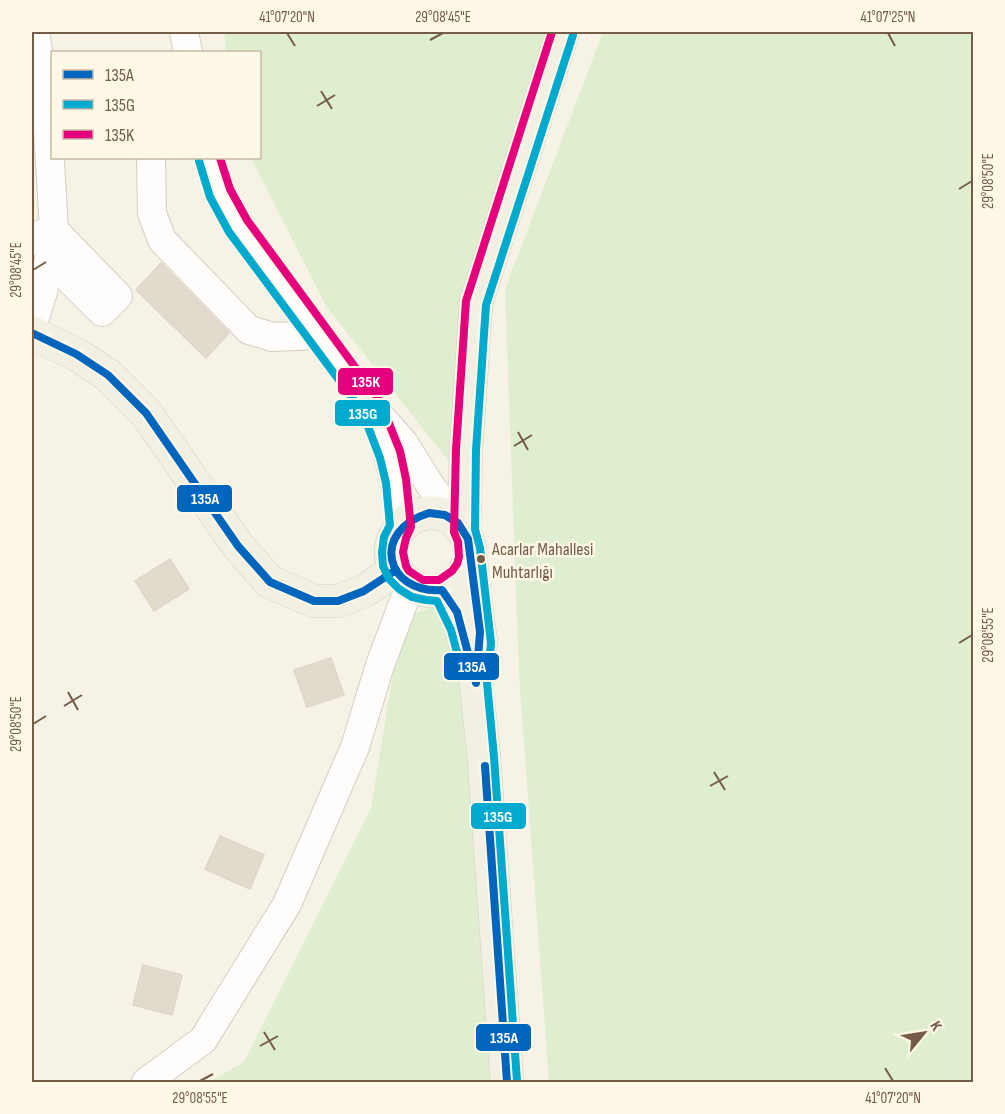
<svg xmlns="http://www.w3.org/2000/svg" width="1005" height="1114" font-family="'Sofia Sans Condensed',sans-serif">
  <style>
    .green { fill: #deeecf }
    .building { fill: #e2dacd; stroke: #dfd5c8; stroke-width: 1.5 }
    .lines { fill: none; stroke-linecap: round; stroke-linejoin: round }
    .minor-casing { stroke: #d5cdc1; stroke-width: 30 }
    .major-casing { stroke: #d5cdc3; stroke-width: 34 }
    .minor { stroke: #fefdfb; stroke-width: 28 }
    .major { stroke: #f2efe3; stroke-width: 33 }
    .bus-1-casing { stroke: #fff8e6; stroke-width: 12 }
    .bus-2-casing { stroke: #fff8e6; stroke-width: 12 }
    .bus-3-casing { stroke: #fff8e6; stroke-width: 12 }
    .bus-1 { stroke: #0065bd; stroke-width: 8 }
    .bus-2 { stroke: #00a9ce; stroke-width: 8 }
    .bus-3 { stroke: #e5007d; stroke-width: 8 }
    .ticks { fill: none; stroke: #745c46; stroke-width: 2 }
    .bus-dot { fill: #745c46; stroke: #fff8e6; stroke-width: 2 }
    .labels { text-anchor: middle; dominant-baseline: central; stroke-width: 5; stroke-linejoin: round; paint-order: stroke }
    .bus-label { font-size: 18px; fill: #745c46; stroke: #fff8e6; text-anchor: start }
    .line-badge { stroke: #fff8e6; stroke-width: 2 }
    .badge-label { font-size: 16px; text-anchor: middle; font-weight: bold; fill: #fff }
    .neatline { fill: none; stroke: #745c46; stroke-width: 2 }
    .ticks-label { font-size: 15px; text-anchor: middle; fill: #745c46 }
  </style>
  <rect width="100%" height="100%" fill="#f6f2e6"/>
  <g class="green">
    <path d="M 224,32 L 570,32 L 478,277 L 462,478 L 326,306 L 251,158 L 260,158 L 260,52 L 226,52 Z"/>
    <path d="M 603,32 L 973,32 L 973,1082 L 549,1082 L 519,674 L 505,289 Z"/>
    <path d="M 452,600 L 503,1082 L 209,1082 L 244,1062 L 371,808 L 402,618 Z"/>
  </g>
  <g class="building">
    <path d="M 161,263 L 229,333 L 206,358 L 136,290 Z"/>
    <path d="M 170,559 L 189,589 L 154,611 L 135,581 Z"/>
    <path d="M 331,658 L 344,695 L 307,707 L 294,670 Z"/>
    <path d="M 220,836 L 264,855 L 250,889 L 205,869 Z"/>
    <path d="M 143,965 L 182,975 L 172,1015 L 133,1005 Z"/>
  </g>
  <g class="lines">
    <defs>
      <g id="minor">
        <path d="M 184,32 L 188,52"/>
        <path d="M 151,158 L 152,213 L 162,240 L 249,330 L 273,337 L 317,335"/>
        <path d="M 209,158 L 220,193 L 238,226 L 317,335 L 371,406 L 403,442 L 432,488 L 461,526"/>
        <path d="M 32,241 L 38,235 L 54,230 L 118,296 L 102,312 L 49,259"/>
        <path d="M 32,327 L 43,292 L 54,230 L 48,129 L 43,81 L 35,32"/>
        <path d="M 378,425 C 391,459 398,491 401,527"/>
        <path d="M 146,1082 L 203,1040 L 287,904 L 355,747 L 380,665 L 410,585"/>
      </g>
      <g id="major">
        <path d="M 32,333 L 76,354 L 108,375 L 146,413 L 238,546 L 270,582 L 314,601 L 338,601 L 364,591 L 396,570"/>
        <path d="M 464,531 L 466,450 L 476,303 L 563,32"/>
        <path d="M 470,558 C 448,630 359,569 403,525 C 412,516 424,512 436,513 C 450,515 462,525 467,538 C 471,546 470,556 471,565 C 474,591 477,616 481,642"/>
        <path d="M 442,590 L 457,612 L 476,683 L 484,758 L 507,1082"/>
      </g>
    </defs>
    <use href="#minor" class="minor-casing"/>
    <use href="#major" class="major-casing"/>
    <use href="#minor" class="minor"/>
    <use href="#major" class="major"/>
    <defs>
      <g id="bus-1">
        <path d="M 32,333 L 76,354 L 108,375 L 146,413 L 238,546 L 270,582 L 314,601 L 338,601 L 364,591 L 396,570"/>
        <path d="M 429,513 L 445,515 L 458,523 L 468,539 L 480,632 L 476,683 L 457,612 L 442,590 C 385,594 370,531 429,513 Z"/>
        <path d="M 485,766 L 488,810 L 507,1082 Z"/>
      </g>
      <g id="bus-2">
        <path d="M 199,161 L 210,197 L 229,232 L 362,411 L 380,458 L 386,483 L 390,525 L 384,537 L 382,552 L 383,566 L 389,579 L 399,589 L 412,597 L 426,600 L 437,601 L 451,630 L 462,671"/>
        <path d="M 517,1081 L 494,757 L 487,683 L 491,643 L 480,548 L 475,529 L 476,450 L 486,305 L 573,35"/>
      </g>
      <path id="bus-3" d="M 220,158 L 230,189 L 247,220 L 380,401 L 400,451 L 406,479 L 411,527 L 406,538 L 403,552 L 406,566 L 409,571 L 423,580 L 439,580 L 452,571 L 457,564 L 459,557 L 458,542 L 454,532 L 456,449 L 466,301 L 552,32"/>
    </defs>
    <use href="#bus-1" class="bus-1-casing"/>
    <use href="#bus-2" class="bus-2-casing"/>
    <use href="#bus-3" class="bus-3-casing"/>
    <use href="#bus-1" class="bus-1"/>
    <use href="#bus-2" class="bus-2"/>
    <use href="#bus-3" class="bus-3"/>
  </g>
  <path class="ticks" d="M 287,33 L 295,46M 888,33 L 895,46M 430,40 L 443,33M 321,91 L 332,109M 317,106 L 335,95M 959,189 L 972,181M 33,270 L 46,262M 518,432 L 528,450M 514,446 L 532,435M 959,643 L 972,635M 68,692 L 78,710M 64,706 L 82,695M 33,724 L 46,716M 714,772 L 725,790M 710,786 L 728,776M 264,1032 L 275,1050M 260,1046 L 278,1036M 885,1068 L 893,1081M 200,1081 L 213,1074"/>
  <circle class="bus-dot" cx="481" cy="559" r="5"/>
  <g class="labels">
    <g class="bus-label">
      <text x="492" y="549">Acarlar Mahallesi<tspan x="492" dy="23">Muhtarlığı</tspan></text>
    </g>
  </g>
  <g class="line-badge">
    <rect x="337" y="367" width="57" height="29" rx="6" fill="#e5007d"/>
    <rect x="334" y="399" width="57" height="28" rx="6" fill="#00a9ce"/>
    <rect x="176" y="484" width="57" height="29" rx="6" fill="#0065bd"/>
    <rect x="443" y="652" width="57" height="29" rx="6" fill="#0065bd"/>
    <rect x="470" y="802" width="57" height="28" rx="6" fill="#00a9ce"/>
    <rect x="475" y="1023" width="57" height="29" rx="6" fill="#0065bd"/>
  </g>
  <g class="badge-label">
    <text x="366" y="387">135K</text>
    <text x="363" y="419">135G</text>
    <text x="205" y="504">135A</text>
    <text x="472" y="672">135A</text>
    <text x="498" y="822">135G</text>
    <text x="504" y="1043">135A</text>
  </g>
  <rect width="1005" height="1114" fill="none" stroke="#fff8e6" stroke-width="66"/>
  <rect x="51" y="51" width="210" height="108" fill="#fff8e6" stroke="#c7baa6" stroke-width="1.5"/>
  <rect x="63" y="70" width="30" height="9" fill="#0065bd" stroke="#c7baa6" stroke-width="1.5"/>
  <text x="105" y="81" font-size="18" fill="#745c46">135A</text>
  <rect x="63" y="100" width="30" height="9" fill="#00a9ce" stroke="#c7baa6" stroke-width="1.5"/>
  <text x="105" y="111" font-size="18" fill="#745c46">135G</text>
  <rect x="63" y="130" width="30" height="9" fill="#e5007d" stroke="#c7baa6" stroke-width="1.5"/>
  <text x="105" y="141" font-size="18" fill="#745c46">135K</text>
  <g transform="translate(924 1033) rotate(60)" stroke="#fff8e6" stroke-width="4.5" paint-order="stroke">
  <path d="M0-4.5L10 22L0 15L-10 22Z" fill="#745c46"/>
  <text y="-9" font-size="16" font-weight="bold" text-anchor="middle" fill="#745c46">K</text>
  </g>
  <rect x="33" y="33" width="939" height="1048" class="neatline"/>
  <g class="ticks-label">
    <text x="287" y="22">41°07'20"N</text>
    <text x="443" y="22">29°08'45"E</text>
    <text x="888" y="22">41°07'25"N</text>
    <text transform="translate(988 181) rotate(-90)" y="5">29°08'50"E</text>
    <text transform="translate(16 270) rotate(-90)" y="5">29°08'45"E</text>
    <text transform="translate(988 635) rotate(-90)" y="5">29°08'55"E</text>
    <text transform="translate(16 724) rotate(-90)" y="5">29°08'50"E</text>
    <text x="200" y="1103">29°08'55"E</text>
    <text x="893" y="1103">41°07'20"N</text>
  </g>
</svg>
